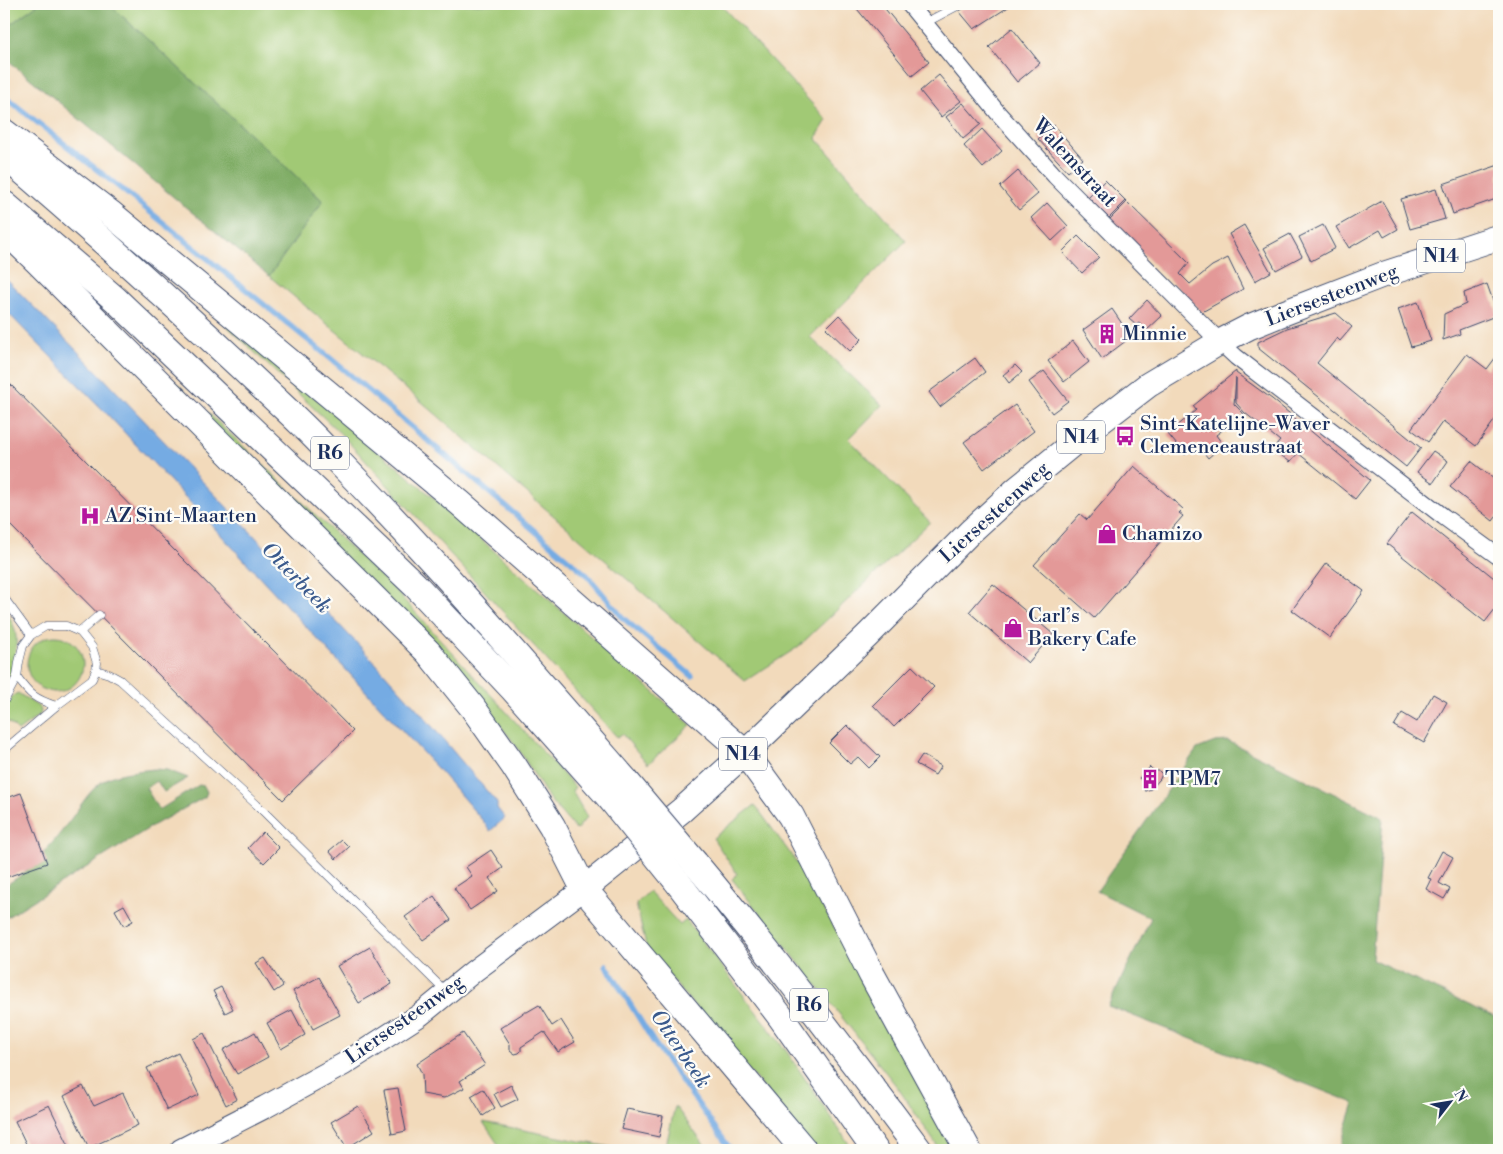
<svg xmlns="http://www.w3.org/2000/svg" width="1503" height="1154" font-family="'Libre Bodoni',serif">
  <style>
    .green { fill: #a1c974; stroke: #5e7c69 }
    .forest { fill: #80ad66; stroke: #4e6e62 }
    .water { fill: #74abe3; stroke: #486da0 }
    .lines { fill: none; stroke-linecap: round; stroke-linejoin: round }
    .stream { stroke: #74abe3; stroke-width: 5.5 }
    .building { fill: #e39998 }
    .service-casing { stroke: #3b496c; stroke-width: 9 }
    .minor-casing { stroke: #3b496c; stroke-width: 18 }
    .secondary-casing { stroke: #3b496c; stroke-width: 24 }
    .primary-casing { stroke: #3b496c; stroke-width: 27 }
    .trunk-casing { stroke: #3b496c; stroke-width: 28 }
    .service { stroke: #fff; stroke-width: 8 }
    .minor { stroke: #fff; stroke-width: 16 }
    .secondary { stroke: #fff; stroke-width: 22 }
    .primary { stroke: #fff; stroke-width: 25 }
    .trunk { stroke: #fff; stroke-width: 26 }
    .trunk-bridge-casing { stroke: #3b496c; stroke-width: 28; stroke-linecap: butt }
    .trunk-bridge { stroke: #fff; stroke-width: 26 }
    .labels { text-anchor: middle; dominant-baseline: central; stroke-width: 4.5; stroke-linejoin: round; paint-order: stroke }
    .shield { fill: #fdfcf7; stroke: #5f6c8c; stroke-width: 1 }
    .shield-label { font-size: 19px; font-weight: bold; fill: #1b2f5e }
    .street-label { font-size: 20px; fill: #1b2f5e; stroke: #fdfcf7 }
    .poi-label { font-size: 20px; fill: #1b2f5e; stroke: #fdfcf7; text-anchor: start }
    .water-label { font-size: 21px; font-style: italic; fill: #3a5a8d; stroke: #fdfcf7 }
  </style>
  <rect width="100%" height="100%" fill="#fdfcf7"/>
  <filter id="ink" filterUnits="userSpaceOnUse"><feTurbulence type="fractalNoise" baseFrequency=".02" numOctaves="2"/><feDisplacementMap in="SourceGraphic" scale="10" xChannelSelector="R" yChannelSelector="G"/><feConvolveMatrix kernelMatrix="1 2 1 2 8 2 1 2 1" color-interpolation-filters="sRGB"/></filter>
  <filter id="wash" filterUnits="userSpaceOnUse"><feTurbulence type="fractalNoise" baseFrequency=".0096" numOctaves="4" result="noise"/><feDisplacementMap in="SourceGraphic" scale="20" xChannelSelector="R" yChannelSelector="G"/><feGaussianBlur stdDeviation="1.12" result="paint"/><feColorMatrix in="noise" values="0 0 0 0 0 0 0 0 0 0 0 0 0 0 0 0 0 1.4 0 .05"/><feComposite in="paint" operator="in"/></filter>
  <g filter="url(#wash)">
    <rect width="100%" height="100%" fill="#f2dabb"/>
    <g class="green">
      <path d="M 4,4 L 38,4 L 4,29 Z"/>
      <path d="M 109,4 L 720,4 L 827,120 L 816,138 L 906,241 L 810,337 L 882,405 L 849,439 L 930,522 L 798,647 L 745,681 L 423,403 L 269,276 L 323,201 Z"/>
      <path d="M 193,294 L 442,505 L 691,725 L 648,764 L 622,734 L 617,737 L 341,434 Z"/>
      <path d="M 110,320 L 395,590 L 575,787 L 572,791 L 587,817 L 576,830 L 550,800 L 517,747 L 467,682 Z"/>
      <path d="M 4,610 C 25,633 15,663 4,689 Z"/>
      <circle cx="55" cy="664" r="28"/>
      <path d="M 18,693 L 39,707 L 41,710 L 40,715 L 18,731 L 13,726 L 4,719 C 4,710 8,696 18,693 Z"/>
      <path d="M 755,805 L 803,871 L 958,1150 L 940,1150 L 898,1088 L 732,879 L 737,874 L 713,838 Z"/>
      <path d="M 649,891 L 680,925 L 686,920 L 787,1052 L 853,1150 L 816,1150 L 647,950 L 636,904 Z"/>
      <path d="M 675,1106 L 708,1150 L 665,1150 Z"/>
      <path d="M 483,1122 L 625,1150 L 502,1150 Z"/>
    </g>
    <g class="forest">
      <path d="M 38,4 L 109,4 L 323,201 L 269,276 L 4,57 L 4,29 Z"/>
      <path d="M 1228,741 L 1383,818 L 1372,960 L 1499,1019 L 1499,1150 L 1339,1150 L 1354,1103 L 1108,1006 L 1151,918 L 1097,891 L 1197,749 L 1215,742 Z"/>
      <path d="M 154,769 L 167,770 L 188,778 L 164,792 L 157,781 L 146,788 L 159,810 L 199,785 L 204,786 L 207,792 L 205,797 L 154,825 L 4,919 L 4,887 C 10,882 17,878 23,874 C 38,860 55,841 67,824 C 80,808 89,788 108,778 C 122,772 138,771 154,769 Z"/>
    </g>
    <path class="water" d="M 4,277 L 93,367 L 370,657 L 419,711 L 497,803 L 497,808 L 505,818 L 490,831 L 483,821 L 437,768 L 220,534 L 107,414 L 4,309 Z"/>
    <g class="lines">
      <g class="stream">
        <path d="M 4,96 L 139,203 L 330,358 L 587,575 L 623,618 L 692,676"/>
        <path d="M 606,965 L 653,1041 L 731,1150"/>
      </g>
    </g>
    <g id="blocks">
      <g class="building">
        <path d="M 853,4 L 881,4 L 929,62 L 912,76 Z"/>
        <path d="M 972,4 L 1013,4 L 974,29 L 959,11 Z"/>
        <path d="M 1012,28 L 1040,63 L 1017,82 L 989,47 Z"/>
        <path d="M 939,75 L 961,101 L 941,117 L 920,91 Z"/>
        <path d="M 963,103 L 981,124 L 963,139 L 946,117 Z"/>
        <path d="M 1054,125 L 1083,159 L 1068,172 L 1038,139 Z"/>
        <path d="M 982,129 L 1002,151 L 983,168 L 964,146 Z"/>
        <path d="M 1499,165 L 1499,198 L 1453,214 L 1443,184 Z"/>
        <path d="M 1018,171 L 1038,194 L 1019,210 L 1000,187 Z"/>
        <path d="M 1105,180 L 1126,201 L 1109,218 L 1088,198 Z"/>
        <path d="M 1436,189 L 1445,219 L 1410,229 L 1401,199 Z"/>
        <path d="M 1382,201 L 1398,229 L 1384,237 L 1380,230 L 1349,248 L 1336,227 Z"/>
        <path d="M 1127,202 L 1189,263 L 1180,274 L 1190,284 L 1212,266 L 1228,258 L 1243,289 L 1202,312 L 1109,220 Z"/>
        <path d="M 1047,203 L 1068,226 L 1052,241 L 1031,218 Z"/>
        <path d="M 1244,225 L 1271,272 L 1255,281 L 1229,234 Z"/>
        <path d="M 1323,225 L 1335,248 L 1311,261 L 1299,237 Z"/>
        <path d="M 1290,234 L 1302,256 L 1276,270 L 1264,248 Z"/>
        <path d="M 1078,236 L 1099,257 L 1082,273 L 1062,252 Z"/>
        <path d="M 1487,284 L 1498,315 L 1459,330 L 1460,334 L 1443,340 L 1444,314 L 1466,304 L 1464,293 Z"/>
        <path d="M 1147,300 L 1162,316 L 1146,331 L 1139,323 L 1136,325 L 1129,319 Z"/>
        <path d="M 1418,302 L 1431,341 L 1411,347 L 1398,309 Z"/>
        <path d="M 1112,309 L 1131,337 L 1102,359 L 1083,330 Z"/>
        <path d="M 1336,313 L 1352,327 L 1340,341 L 1337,338 L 1317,363 L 1421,448 L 1406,467 L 1258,348 L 1258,342 L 1287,328 Z"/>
        <path d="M 839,315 L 862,339 L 850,351 L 826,328 Z"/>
        <path d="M 1073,341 L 1089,362 L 1064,382 L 1048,361 Z"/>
        <path d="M 1499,353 L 1499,414 L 1476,446 L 1443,421 L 1428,442 L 1411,429 L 1467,354 L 1487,369 Z"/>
        <path d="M 975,358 L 985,372 L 940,407 L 929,392 Z"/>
        <path d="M 1015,365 L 1022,372 L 1009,383 L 1003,375 Z"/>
        <path d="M 1044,371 L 1068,401 L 1052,413 L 1029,382 Z"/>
        <path d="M 1236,371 L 1236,373 L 1272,399 L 1370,480 L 1355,499 L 1298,453 L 1290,462 L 1273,449 L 1280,441 L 1245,413 L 1236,403 L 1236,378 L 1234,404 L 1244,414 L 1216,435 L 1223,445 L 1208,458 L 1197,444 L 1185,455 L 1168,434 L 1196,410 L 1193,406 Z"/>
        <path d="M 4,378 L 353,731 L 283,800 L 4,519 Z"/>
        <path d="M 1015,405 L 1034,431 L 984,469 L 964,442 Z"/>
        <path d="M 1433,451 L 1448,461 L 1433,483 L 1417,472 Z"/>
        <path d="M 1471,461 L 1499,483 L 1499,513 L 1493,521 L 1450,487 Z"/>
        <path d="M 1134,466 L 1183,509 L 1179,513 L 1183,516 L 1094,618 L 1034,565 L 1080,514 L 1087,520 Z"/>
        <path d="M 1412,512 L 1499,582 L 1499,604 L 1485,622 L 1387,544 Z"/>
        <path d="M 1326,563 L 1364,591 L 1330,638 L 1292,610 Z"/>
        <path d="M 993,584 L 1053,634 L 1028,663 L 969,612 Z"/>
        <path d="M 912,666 L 934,687 L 894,727 L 873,705 Z"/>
        <path d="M 1433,694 L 1447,702 L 1424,743 L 1394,726 L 1402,713 L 1417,722 Z"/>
        <path d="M 847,725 L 880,757 L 869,768 L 858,757 L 850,764 L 829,743 Z"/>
        <path d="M 922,755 L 941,766 L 935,775 L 916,764 Z"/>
        <path d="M 1150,767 L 1154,771 L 1159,771 L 1162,774 L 1160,779 L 1151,789 L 1145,791 L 1143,788 L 1143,782 L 1139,778 Z"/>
        <path d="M 21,793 L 47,863 L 4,878 L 4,799 Z"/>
        <path d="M 263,832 L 279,848 L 264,863 L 248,848 Z"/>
        <path d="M 342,840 L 349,847 L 336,859 L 329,851 Z"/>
        <path d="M 491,850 L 503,868 L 489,878 L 498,891 L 470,910 L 454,888 L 472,876 L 466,867 Z"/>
        <path d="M 1442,851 L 1453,857 L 1439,883 L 1450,889 L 1444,899 L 1426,889 L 1431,879 L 1428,878 Z"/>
        <path d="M 434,896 L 451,920 L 423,940 L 405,917 Z"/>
        <path d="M 124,905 L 133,921 L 124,926 L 115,910 Z"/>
        <path d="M 370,947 L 392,984 L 359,1003 L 337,966 Z"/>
        <path d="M 265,958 L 283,986 L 274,992 L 256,963 Z"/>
        <path d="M 319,977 L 340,1015 L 313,1029 L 293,991 Z"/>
        <path d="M 221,987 L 233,1009 L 225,1013 L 213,991 Z"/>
        <path d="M 539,1005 L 552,1026 L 561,1020 L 575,1042 L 558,1052 L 544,1032 L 521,1047 L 521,1051 L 519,1053 L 515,1054 L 510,1050 L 510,1044 L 500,1028 L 525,1012 L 527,1012 Z"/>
        <path d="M 292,1010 L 305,1035 L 281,1049 L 267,1023 Z"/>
        <path d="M 255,1032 L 268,1057 L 237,1074 L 223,1050 Z"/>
        <path d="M 204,1033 L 237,1099 L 226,1105 L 193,1039 Z"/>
        <path d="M 463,1033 L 485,1065 L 460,1081 L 464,1088 L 444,1098 L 423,1094 L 422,1074 L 417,1064 Z"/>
        <path d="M 178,1053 L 199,1095 L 167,1110 L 147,1068 Z"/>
        <path d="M 511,1085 L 518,1099 L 501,1107 L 494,1094 Z"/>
        <path d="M 83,1086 L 94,1106 L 123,1093 L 138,1125 L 89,1148 L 64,1096 Z"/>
        <path d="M 398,1088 L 406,1131 L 392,1134 L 384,1090 Z"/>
        <path d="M 483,1089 L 495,1108 L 483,1116 L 471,1096 Z"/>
        <path d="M 49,1105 L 71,1150 L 29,1150 L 15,1121 Z"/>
        <path d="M 358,1106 L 374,1131 L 347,1148 L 331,1122 Z"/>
        <path d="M 627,1109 L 663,1116 L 659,1137 L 621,1129 Z"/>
      </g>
    </g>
  </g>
  <g filter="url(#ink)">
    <use href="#blocks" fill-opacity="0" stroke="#3b496c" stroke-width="1"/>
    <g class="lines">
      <defs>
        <g id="service">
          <path d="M 925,23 L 961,4"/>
          <path d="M 4,598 L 31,635"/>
          <path d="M 80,632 L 99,615"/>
          <path d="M 96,670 L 109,674 L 120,680 L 257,805 L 446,992"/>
          <path d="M 17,677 C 30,695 35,699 56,706"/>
          <path d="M 4,701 L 17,677 L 19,662 L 23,646 L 31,635 L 46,626 L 66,626 L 80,632 L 92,647 L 97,663 L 96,670 L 92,679 L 56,706 L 4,750"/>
        </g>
        <path id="minor" d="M 909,4 L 998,113 L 1055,176 L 1220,342 L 1236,357 L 1444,517 L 1499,557"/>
        <path id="secondary" d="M 181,1150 L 265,1107 L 344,1064 L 420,1015 L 474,971 L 584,889"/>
        <path id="primary" d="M 584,889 L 682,810 L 745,753 L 868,635 L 970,532 L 1017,489 L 1092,428 L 1148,385 L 1220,342 L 1249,327 L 1281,314 L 1382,275 L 1499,237"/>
        <g id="trunk">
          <path d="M 4,132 L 110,213 L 460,503 L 745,753 L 791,816 L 872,975 L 968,1150"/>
          <path d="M 4,155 C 85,224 164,295 242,368 C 270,395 299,420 325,448 C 430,554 528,668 626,781"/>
          <path d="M 4,204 L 115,299 L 415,585 L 513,689 L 610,798"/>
          <path d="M 4,229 L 37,261 L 428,652 L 473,708 L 514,766 L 552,826 L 584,889 L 804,1150"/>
          <path d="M 695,863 C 773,956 847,1053 919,1150"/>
          <path d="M 676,880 L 780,1016 L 875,1150"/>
        </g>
      </defs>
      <use href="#service" class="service-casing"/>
      <use href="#minor" class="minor-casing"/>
      <use href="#secondary" class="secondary-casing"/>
      <use href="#primary" class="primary-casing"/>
      <use href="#trunk" class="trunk-casing"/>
      <use href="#service" class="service"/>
      <use href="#minor" class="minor"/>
      <use href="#secondary" class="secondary"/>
      <use href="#primary" class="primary"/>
      <use href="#trunk" class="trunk"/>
      <defs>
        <g id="trunk-bridge">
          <path d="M 626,781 L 695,863"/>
          <path d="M 610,798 L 676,880"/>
        </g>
      </defs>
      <use href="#trunk-bridge" class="trunk-bridge-casing"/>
      <use href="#trunk-bridge" class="trunk-bridge"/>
    </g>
  </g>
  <defs>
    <symbol id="building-bare" viewBox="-9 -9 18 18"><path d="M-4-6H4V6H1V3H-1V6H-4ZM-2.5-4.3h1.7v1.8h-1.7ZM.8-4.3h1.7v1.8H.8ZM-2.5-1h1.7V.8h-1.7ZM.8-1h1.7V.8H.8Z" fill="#b5179e" stroke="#fdfcf7" stroke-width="2.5" paint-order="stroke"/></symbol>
    <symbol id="bus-bare" viewBox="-9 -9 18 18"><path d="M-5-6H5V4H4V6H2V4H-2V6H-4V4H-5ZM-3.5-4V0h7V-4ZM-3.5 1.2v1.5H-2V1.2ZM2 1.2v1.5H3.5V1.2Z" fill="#b5179e" stroke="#fdfcf7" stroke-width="2.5" paint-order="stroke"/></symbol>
    <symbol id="hospital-bare" viewBox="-9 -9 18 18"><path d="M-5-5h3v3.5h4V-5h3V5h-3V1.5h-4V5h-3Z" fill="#b5179e" stroke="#fdfcf7" stroke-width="2.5" paint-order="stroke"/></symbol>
    <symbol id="shop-bare" viewBox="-9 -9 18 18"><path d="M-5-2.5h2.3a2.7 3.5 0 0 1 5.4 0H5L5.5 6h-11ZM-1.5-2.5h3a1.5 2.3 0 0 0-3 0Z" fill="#b5179e" stroke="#fdfcf7" stroke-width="2.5" paint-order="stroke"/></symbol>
  </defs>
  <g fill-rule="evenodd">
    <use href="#building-bare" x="1093" y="320" width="28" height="28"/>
    <use href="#bus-bare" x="1111" y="422" width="28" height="28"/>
    <use href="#hospital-bare" x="76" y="502" width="28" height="28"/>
    <use href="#shop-bare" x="1093" y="520" width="28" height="28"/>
    <use href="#shop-bare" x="999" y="614" width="28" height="28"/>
    <use href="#building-bare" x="1136" y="765" width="28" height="28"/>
  </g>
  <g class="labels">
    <g class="shield">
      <rect x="1417" y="239.5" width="48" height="33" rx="4"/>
      <rect x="1057" y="420.5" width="48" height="33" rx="4"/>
      <rect x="311" y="436.5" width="38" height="33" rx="4"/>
      <rect x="719" y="737.5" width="48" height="33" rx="4"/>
      <rect x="790" y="988.5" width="38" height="33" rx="4"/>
    </g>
    <g class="shield-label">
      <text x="1441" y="256">N14</text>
      <text x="1081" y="437">N14</text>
      <text x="330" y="453">R6</text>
      <text x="743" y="754">N14</text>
      <text x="809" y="1005">R6</text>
    </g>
    <g class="street-label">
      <text transform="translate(1074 163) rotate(47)">Walemstraat</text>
      <text transform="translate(1332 296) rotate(-21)">Liersesteenweg</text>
      <text transform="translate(995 513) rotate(-42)">Liersesteenweg</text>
      <text transform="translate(405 1020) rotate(-35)">Liersesteenweg</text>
    </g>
    <g class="poi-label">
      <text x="1122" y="334">Minnie</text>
      <text x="1140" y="424">Sint-Katelijne-Waver<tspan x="1140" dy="23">Clemenceaustraat</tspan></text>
      <text x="105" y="516">AZ Sint-Maarten</text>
      <text x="1122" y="534">Chamizo</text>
      <text x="1028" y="616">Carl’s<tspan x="1028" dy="23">Bakery Cafe</tspan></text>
      <text x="1165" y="779">TPM7</text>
    </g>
    <g class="water-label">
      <text transform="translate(296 578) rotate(46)">Otterbeek</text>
      <text transform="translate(680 1049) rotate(56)">Otterbeek</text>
    </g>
  </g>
  <rect width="1503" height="1154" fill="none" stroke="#fdfcf7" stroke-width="20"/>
  <g transform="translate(1450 1102) rotate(59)" stroke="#fdfcf7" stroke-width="4" paint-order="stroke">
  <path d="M0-4L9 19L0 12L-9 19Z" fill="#1b2f5e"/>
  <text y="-8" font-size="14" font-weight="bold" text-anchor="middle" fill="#1b2f5e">N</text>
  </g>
</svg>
